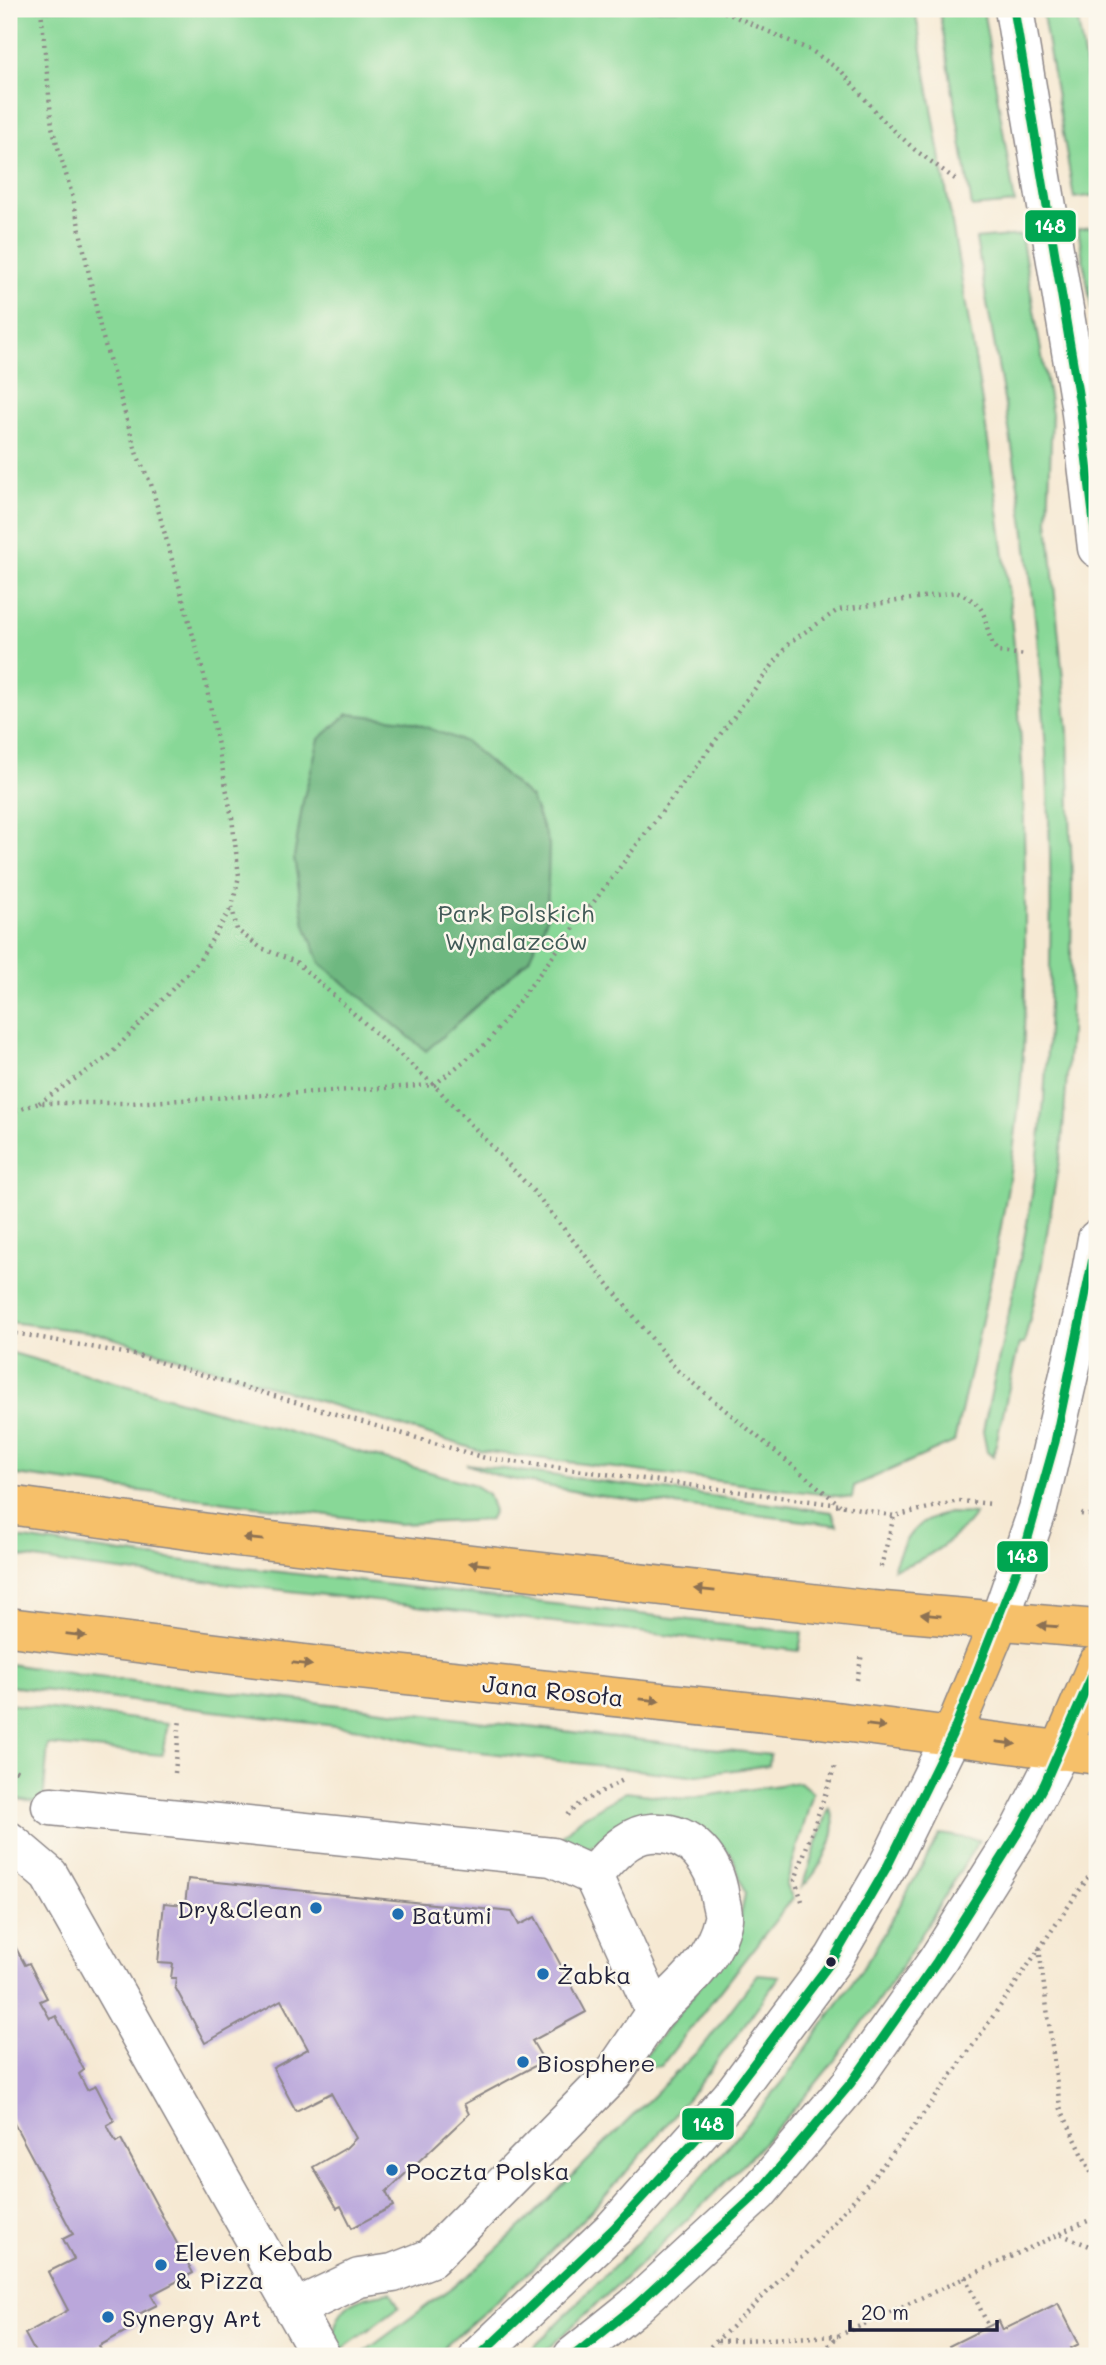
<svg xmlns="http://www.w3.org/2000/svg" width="1106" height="2365" font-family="Mali,sans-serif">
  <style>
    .green { fill: #88d897; stroke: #557d69; stroke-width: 2 }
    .forest { fill: #6eb880; stroke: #486d5e; stroke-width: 2 }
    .building { fill: #baa7db }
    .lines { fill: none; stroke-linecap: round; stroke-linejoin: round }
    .minor-casing { stroke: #8c8687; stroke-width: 41 }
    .major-casing { stroke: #8c8687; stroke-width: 41 }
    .path { stroke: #8c8687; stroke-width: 4.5; stroke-dasharray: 2 5; stroke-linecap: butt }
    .minor { stroke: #fff; stroke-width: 38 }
    .major { stroke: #f6c06b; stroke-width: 38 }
    .bus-1-casing { stroke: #fbf7ec; stroke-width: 14 }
    .bus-1 { stroke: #00a651; stroke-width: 9 }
    .oneway { fill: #8c7153 }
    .poi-dot { fill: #1f6fb2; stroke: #fbf7ec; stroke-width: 2.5 }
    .bus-dot { fill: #22223b; stroke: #fbf7ec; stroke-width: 2.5 }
    .labels { text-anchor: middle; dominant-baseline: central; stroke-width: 5; stroke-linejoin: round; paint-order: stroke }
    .park-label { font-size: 24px; fill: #415957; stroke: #fbf7ec }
    .street-label { font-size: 24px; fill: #22223b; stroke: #fbf7ec }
    .poi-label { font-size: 24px; fill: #22223b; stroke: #fbf7ec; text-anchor: start }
    .line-badge { stroke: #fbf7ec; stroke-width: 2.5 }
    .badge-label { font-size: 19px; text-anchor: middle; font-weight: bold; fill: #fff }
  </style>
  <rect width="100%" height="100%" fill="#fbf7ec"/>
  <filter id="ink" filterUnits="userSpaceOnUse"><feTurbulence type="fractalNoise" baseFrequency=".0143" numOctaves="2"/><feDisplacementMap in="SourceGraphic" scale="14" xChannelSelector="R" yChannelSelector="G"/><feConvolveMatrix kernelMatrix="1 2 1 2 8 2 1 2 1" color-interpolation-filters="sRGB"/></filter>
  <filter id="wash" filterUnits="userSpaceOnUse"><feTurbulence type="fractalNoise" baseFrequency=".00686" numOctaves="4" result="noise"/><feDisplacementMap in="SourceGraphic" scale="28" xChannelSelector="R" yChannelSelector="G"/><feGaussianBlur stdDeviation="1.57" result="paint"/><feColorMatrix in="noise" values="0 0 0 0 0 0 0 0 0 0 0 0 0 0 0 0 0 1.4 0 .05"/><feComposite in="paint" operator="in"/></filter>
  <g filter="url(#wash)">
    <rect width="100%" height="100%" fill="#f6e9d3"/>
    <g class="green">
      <path d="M 9,9 L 915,9 C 948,207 987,405 1010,605 C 1021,706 1025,809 1025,910 C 1025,970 1026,1032 1020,1092 C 1009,1211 981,1326 954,1442 L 854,1486 L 852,1498 L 481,1451 L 97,1333 L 9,1322 Z"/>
      <path d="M 939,9 L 983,9 L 1015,203 L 972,207 Z"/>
      <path d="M 1042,9 L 1076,9 L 1097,135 L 1097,195 L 1074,198 Z"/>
      <path d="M 1097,226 L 1097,341 L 1078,229 Z"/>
      <path d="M 1021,235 L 1052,414 L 1048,520 L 1068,733 L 1072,885 L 1070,1032 L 1062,1143 L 1040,1275 L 1024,1344 L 1019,1344 L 993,1457 L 987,1452 L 983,1431 C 1006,1321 1035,1211 1044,1099 C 1059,893 1048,675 1016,472 C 1004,394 989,317 976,239 Z"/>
      <path d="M 9,1352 L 472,1484 L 488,1494 L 494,1511 L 489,1520 L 398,1524 L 9,1474 Z"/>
      <path d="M 466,1464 L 832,1512 L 837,1525 L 593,1495 L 501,1477 Z"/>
      <path d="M 949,1513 L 975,1514 C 956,1540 925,1562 893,1569 C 906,1535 913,1522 949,1513 Z"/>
      <path d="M 9,1537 L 151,1557 L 802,1633 L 799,1651 L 87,1567 L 9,1555 Z"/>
      <path d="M 9,1664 L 81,1675 L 770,1755 L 769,1765 L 690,1776 L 445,1748 L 360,1729 L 9,1686 Z"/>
      <path d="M 9,1704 L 168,1723 L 162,1755 L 48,1745 L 43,1803 L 9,1798 Z"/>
      <path d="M 800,1782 L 813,1793 L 786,1886 L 793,1898 L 661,2066 L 652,2067 L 643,2058 L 736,1941 L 745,1894 L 733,1857 L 717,1840 L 677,1819 L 622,1827 L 584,1851 L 562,1836 L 580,1819 L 626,1792 L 684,1799 Z"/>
      <path d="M 829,1808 C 844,1829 819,1873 802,1887 Z"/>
      <path d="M 940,1834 L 979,1840 C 944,1896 912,1954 874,2007 C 782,2141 658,2247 540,2356 L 525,2356 L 701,2178 L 782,2083 L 871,1956 Z"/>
      <path d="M 758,1974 L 780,1976 C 724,2054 666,2130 601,2200 C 549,2256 491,2306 434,2356 L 359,2356 L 471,2273 L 531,2217 L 704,2045 Z"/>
      <path d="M 391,2292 L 399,2307 L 337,2353 L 332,2347 C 335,2303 352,2298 391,2292 Z"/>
    </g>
    <path class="forest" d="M 348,714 L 407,720 L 466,742 L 531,798 L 549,844 L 547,918 L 529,959 L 426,1051 L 320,963 L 305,925 L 294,858 L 303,801 L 319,739 Z"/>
    <g id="blocks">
      <g class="building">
        <path d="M 188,1879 L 512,1912 L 519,1925 L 535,1917 L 586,2012 L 532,2041 L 544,2061 L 464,2104 L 469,2114 L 386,2192 L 393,2206 L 352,2228 L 341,2206 L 337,2208 L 313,2167 L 346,2148 L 356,2138 L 331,2093 L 296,2111 L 273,2068 L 308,2049 L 281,2000 L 205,2043 L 175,1987 L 176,1978 L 171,1978 L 173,1964 L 158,1963 L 164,1903 L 185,1905 Z"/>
        <path d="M 9,1935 L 25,1965 L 29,1963 L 47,1998 L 40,2001 L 50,2019 L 56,2016 L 84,2070 L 79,2074 L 87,2090 L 96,2086 L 114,2121 L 107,2125 L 116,2142 L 121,2139 L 193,2273 L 151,2295 L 157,2305 L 135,2316 L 139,2324 L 99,2346 L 104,2356 L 37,2356 L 25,2334 L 68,2310 L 48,2272 L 74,2259 L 63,2239 L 73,2234 L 9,2114 Z"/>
        <path d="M 1058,2303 L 1079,2344 L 1071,2348 L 1075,2356 L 954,2356 L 949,2346 L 999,2321 L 1003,2330 Z"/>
      </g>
    </g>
  </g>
  <g filter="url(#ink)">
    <use href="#blocks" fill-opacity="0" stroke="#8c8687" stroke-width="2"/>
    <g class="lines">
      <defs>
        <g id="minor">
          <path d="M 1014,9 L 1080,405 L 1097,548"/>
          <path d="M 999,1622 L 1038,1509 L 1085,1305 L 1097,1239"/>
          <path d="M 51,1806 L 552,1857 L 593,1876 L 655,2012 L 613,2074 L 431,2258 L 393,2273 L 359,2278 L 294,2309"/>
          <path d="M 9,1841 L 49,1875 L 321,2356"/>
          <path d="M 593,1876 C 606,1859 628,1834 651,1833 C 692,1830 715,1862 720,1898 C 721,1904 724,1913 723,1919 C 715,1959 683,1986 655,2012"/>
          <path d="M 479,2356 L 614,2228 L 730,2098 L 834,1958 L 888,1865 L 952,1735"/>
          <path d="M 573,2356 L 634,2307 L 758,2193 L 851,2083 L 937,1961 L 1019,1831 L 1060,1751"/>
        </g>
        <g id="major">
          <path d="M 9,1505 L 237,1537 L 872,1610 L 1097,1629"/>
          <path d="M 9,1627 L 321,1666 L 812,1718 L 1097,1755"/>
          <path d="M 952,1735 L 999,1622"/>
          <path d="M 1060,1751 L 1097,1664"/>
        </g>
      </defs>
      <use href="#minor" class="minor-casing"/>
      <use href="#major" class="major-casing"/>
      <g class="path">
        <path d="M 41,9 L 52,127 L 73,198 L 101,331 L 137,455 L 151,484 L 205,679 L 232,818 L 239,876 L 232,907 L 237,930 L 261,948 L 296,962 L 434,1085 L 536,1194 L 677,1370 L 840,1505"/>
        <path d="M 718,9 L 812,51 L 842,72 L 883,120 L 915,150 L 955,179"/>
        <path d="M 39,1103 L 108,1057 L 199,961 L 231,908"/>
        <path d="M 9,1113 L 39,1103 L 131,1103 L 434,1085 L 488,1042 L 790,642 L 838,610 L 956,592 C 997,608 978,625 998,652 L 1026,655"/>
        <path d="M 9,1332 L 135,1355 L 485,1458 L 840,1505 L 894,1516 L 959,1501 L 993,1504"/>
        <path d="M 1081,1514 L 1097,1516"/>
        <path d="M 881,1567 L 894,1516"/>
        <path d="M 857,1680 L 862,1654"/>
        <path d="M 9,1767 L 20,1773"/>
        <path d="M 175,1773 L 180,1718"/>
        <path d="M 567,1815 L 580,1803 L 625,1779"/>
        <path d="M 802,1901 L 795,1880 L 835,1766"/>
        <path d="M 1039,1948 L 1060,2107 L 1097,2185"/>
        <path d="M 1060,2233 L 1097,2217"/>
        <path d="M 965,2277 L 989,2327"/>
        <path d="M 718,2341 L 838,2336"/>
        <path d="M 700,2356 C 780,2284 855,2204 920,2118 C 982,2036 1038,1949 1097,1865"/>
        <path d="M 819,2356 L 838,2336 L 1060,2234 L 1097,2249"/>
      </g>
      <use href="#minor" class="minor"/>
      <use href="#major" class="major"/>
      <defs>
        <g id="bus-1">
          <path d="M 1014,9 L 1080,405 L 1097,548"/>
          <path d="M 479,2356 L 614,2228 L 698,2137 L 834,1958 L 888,1865 L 952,1735 L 1024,1552 L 1055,1442 L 1097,1239"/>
          <path d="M 573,2356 L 634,2307 L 758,2193 L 851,2083 L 937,1961 L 1019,1831 L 1044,1785 L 1097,1664"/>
        </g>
      </defs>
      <use href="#bus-1" class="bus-1-casing"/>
      <use href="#bus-1" class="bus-1"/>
    </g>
    <defs><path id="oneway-solid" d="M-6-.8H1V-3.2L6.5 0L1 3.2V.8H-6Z" transform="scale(1.75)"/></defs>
    <g class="oneway">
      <use href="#oneway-solid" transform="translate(253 1539) rotate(-174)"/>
      <use href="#oneway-solid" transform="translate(479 1564) rotate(-174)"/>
      <use href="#oneway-solid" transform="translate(705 1590) rotate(-174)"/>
      <use href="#oneway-solid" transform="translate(931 1615) rotate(-174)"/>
      <use href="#oneway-solid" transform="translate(1048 1626) rotate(-176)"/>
      <use href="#oneway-solid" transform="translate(76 1635) rotate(7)"/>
      <use href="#oneway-solid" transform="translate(302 1664) rotate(7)"/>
      <use href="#oneway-solid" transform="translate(650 1700) rotate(6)"/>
      <use href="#oneway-solid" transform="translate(876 1726) rotate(7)"/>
      <use href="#oneway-solid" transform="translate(1006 1743) rotate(8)"/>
    </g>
  </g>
  <g class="poi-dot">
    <circle cx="316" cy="1908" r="7"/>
    <circle cx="398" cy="1914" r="7"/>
    <circle cx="543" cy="1974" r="7"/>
    <circle cx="523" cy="2062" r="7"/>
    <circle cx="392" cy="2170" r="7"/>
    <circle cx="161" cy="2265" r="7"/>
    <circle cx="108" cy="2317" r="7"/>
  </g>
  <circle class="bus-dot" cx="831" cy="1962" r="6"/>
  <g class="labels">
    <g class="park-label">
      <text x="516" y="912">Park Polskich<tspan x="516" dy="28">Wynalazców</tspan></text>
    </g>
    <g class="street-label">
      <text transform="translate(553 1690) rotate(6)">Jana Rosoła</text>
    </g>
    <g class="poi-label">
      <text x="302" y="1908" text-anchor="end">Dry&amp;Clean</text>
      <text x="412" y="1914">Batumi</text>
      <text x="557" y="1974">Żabka</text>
      <text x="537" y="2062">Biosphere</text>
      <text x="406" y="2170">Poczta Polska</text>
      <text x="175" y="2251">Eleven Kebab<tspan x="175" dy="28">&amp; Pizza</tspan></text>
      <text x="122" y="2317">Synergy Art</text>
    </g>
  </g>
  <g class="line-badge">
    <rect x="1024" y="209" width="53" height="34" rx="7" fill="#00a651"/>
    <rect x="996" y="1540" width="53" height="33" rx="7" fill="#00a651"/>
    <rect x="681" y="2107" width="54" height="34" rx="7" fill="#00a651"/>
  </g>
  <g class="badge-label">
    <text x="1050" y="233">148</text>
    <text x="1022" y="1563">148</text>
    <text x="708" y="2131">148</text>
  </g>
  <rect width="1106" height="2365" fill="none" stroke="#fbf7ec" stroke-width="35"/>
  <path d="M850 2320v10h147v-10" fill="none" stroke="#22223b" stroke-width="3.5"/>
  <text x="861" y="2320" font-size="21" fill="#22223b" stroke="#fbf7ec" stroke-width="5" paint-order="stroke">20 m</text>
</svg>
